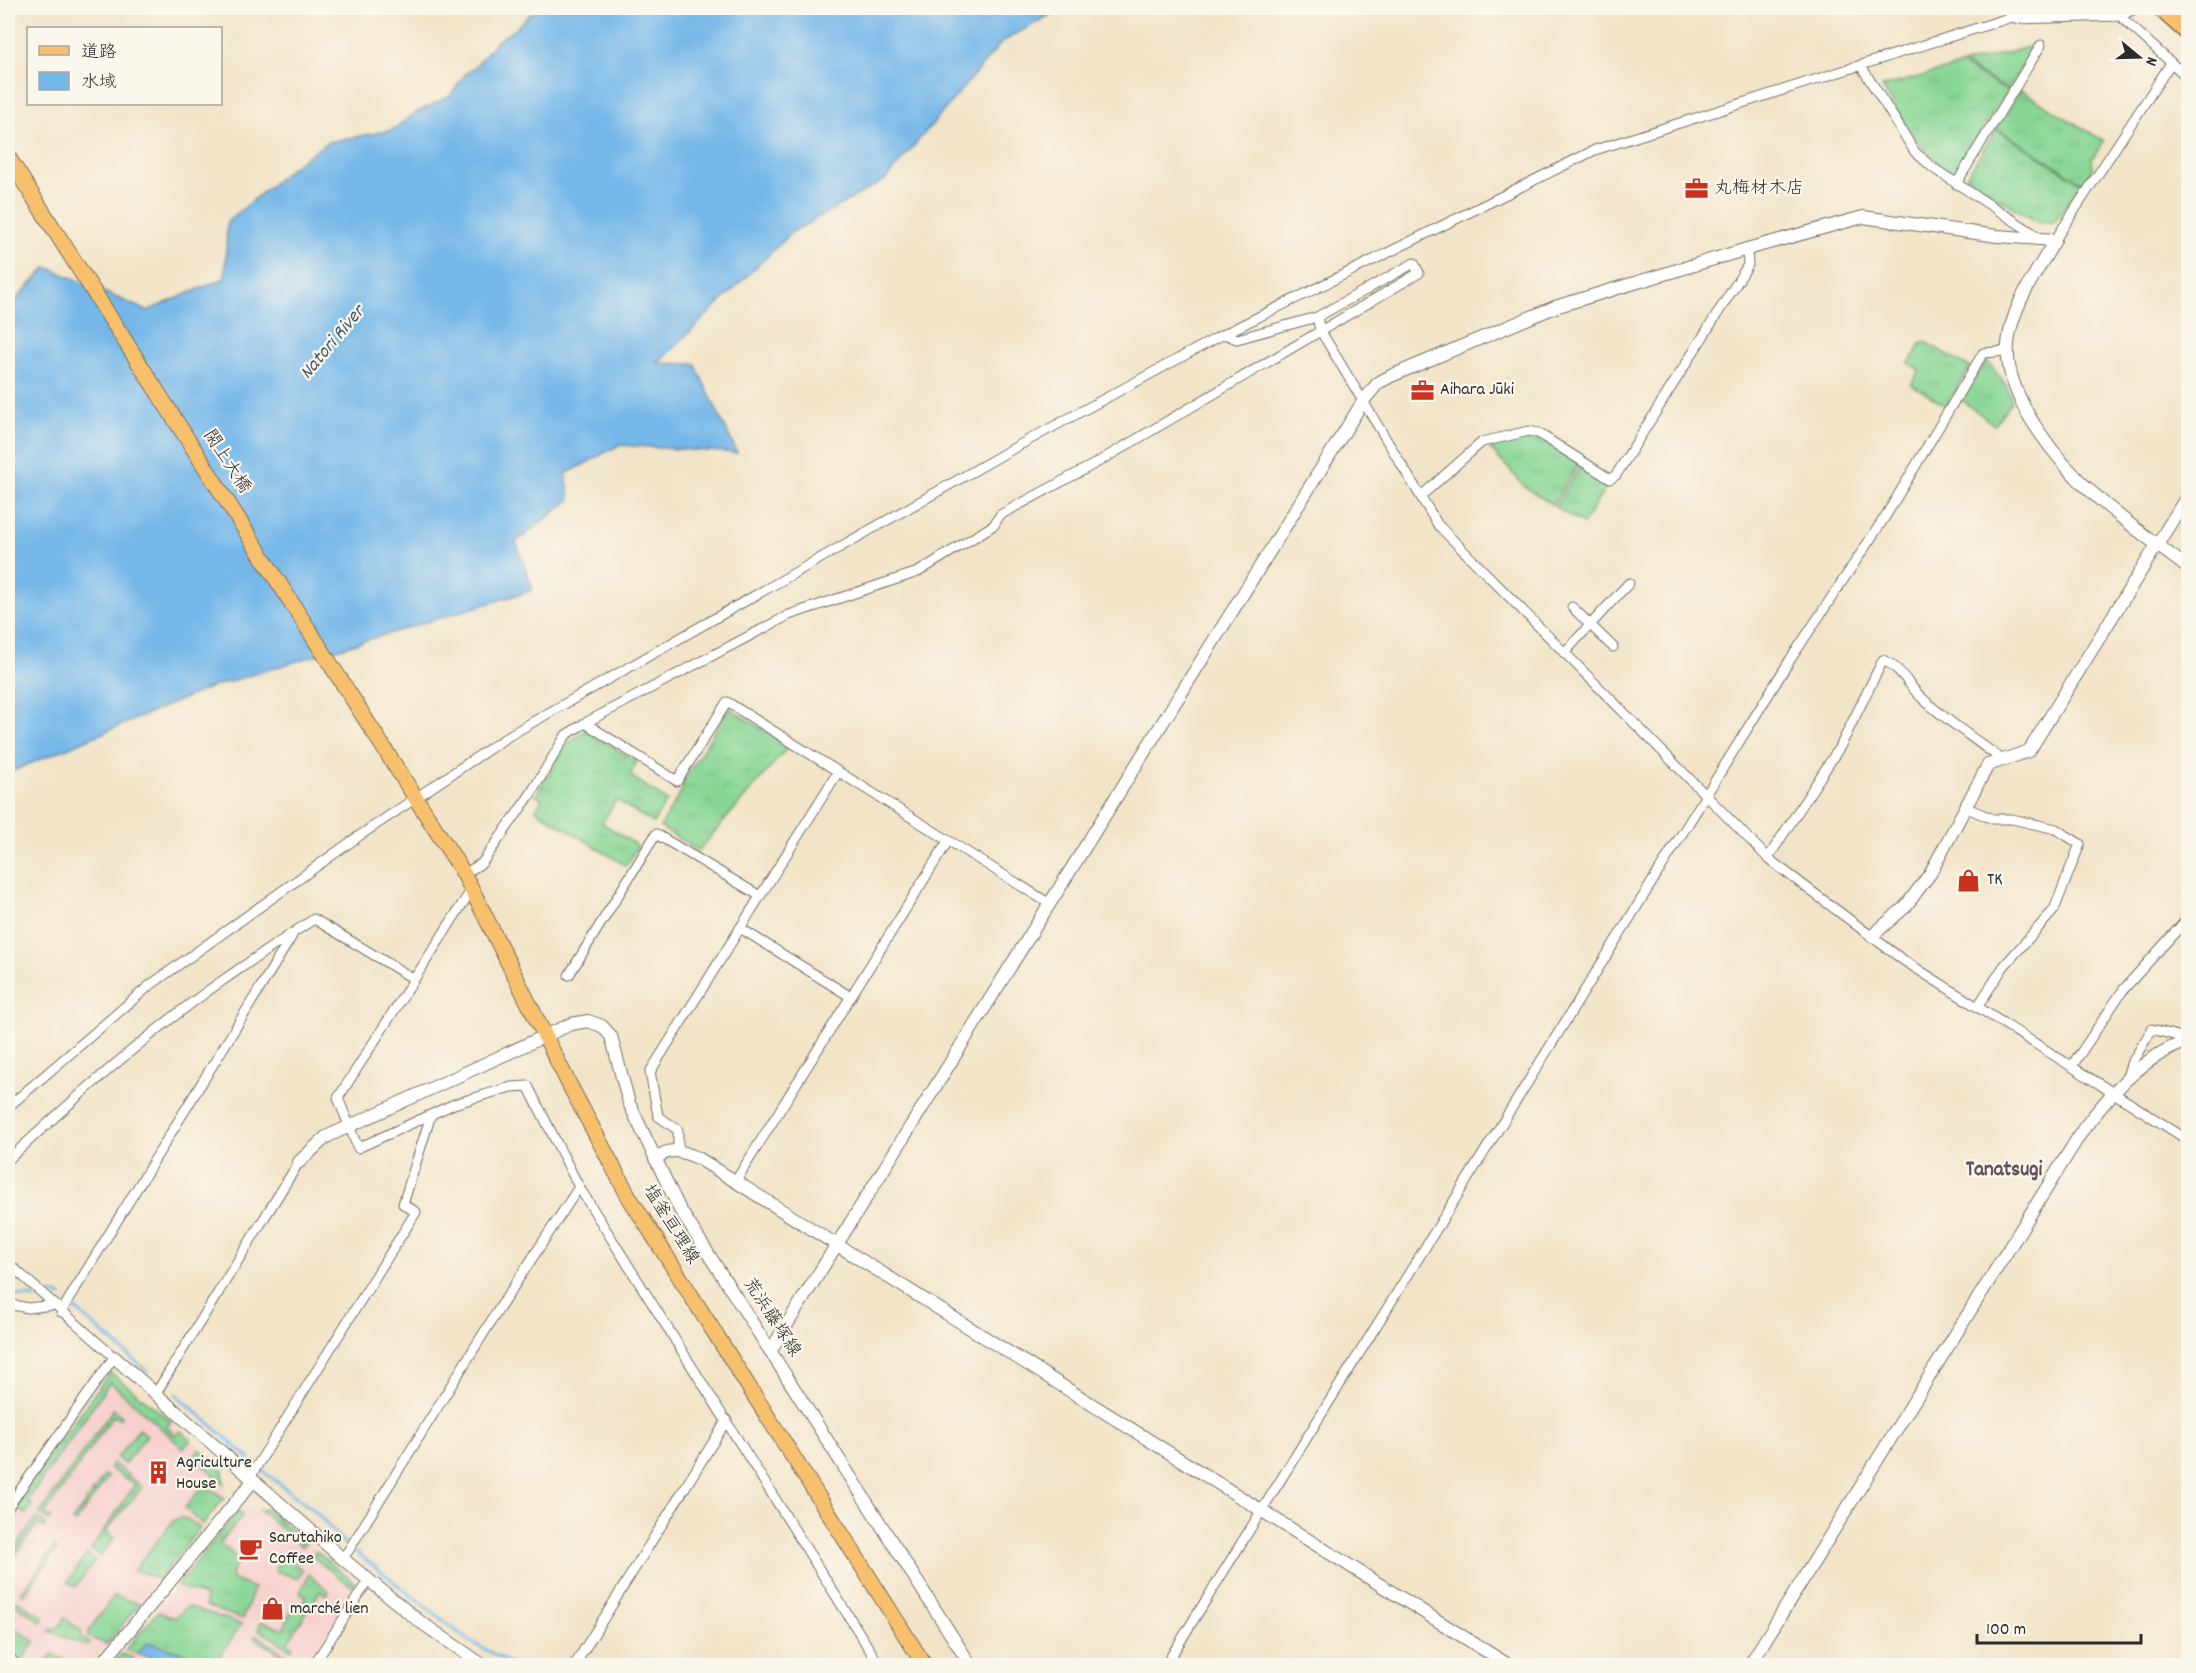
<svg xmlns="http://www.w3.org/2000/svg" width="2196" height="1673" font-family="Dekko,'Klee One',sans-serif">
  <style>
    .built { fill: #f7d0ce }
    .grass { fill: url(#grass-tufts); stroke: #598060; stroke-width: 1.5 }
    .water { fill: #74b7e9; stroke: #50718a; stroke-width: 1.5 }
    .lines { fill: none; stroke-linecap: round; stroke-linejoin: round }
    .stream { stroke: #74b7e9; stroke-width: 3 }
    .minor-casing { stroke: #716c62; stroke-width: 11 }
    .tertiary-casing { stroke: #716c62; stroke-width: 14 }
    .primary-casing { stroke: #716c62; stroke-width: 17 }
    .motorway-casing { stroke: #716c62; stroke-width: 19 }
    .minor { stroke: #fff; stroke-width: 9 }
    .tertiary { stroke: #fff; stroke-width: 12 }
    .primary { stroke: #f7c06c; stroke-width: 15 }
    .motorway { stroke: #f7c06c; stroke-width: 16 }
    .labels { text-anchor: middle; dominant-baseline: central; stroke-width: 4.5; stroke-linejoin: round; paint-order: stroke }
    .poi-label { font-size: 18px; fill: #2b2b2b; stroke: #fbf7ec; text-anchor: start }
    .street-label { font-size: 18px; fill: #2b2b2b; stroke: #fbf7ec }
    .water-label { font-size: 20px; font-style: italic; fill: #455c6e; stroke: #fbf7ec }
    .quarter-label { font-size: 21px; font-weight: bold; fill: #63525a; stroke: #fbf7ec }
  </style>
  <defs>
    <pattern id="grass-tufts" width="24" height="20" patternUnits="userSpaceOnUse" patternTransform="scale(1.5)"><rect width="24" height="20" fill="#87d695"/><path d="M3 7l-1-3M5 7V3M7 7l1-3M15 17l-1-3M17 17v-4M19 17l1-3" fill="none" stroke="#75b881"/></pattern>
  </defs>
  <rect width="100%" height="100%" fill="#fbf7ec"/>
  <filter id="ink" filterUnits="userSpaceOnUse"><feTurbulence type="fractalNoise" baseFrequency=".0167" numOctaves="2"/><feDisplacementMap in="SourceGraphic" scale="12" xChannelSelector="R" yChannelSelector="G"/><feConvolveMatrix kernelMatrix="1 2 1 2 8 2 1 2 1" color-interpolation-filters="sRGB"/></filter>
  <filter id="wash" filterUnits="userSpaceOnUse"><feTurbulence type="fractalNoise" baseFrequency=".008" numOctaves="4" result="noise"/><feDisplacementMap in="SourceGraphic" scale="24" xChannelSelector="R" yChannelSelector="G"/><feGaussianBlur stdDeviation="1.35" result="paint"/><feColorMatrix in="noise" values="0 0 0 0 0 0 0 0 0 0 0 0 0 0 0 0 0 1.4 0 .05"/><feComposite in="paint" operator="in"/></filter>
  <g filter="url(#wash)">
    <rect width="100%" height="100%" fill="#f2e4c8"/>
    <g class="built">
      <path d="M 110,1372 L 161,1412 L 223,1470 L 225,1496 L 89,1665 L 25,1665 L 8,1647 L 8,1512 Z"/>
      <path d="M 266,1509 L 357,1585 L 308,1665 L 112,1666 L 238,1511 Z"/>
    </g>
    <g class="grass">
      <path d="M 2036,45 L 2008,90 L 1964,64 Z"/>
      <path d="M 1962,65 L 2007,91 L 1953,175 C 1919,151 1904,121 1882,87 Z"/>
      <path d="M 2020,90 L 2104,141 L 2092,159 L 2093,167 L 2083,183 L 1997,128 Z"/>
      <path d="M 1996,129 L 2082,184 L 2054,222 L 2038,223 L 1966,177 Z"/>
      <path d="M 1923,341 L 1970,367 L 1946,406 L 1911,384 L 1920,371 L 1909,363 Z"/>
      <path d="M 1987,360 L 2006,385 L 2012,401 L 1994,425 L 1961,399 Z"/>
      <path d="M 1520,435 L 1534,435 L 1579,463 L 1553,505 L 1525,487 L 1487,445 Z"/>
      <path d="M 1582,464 L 1610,481 L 1583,524 L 1555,507 Z"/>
      <path d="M 729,708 L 789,746 L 698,851 L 660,827 L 684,787 L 681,785 Z"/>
      <path d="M 586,730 L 637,762 L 630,775 L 667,801 L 653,823 L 616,800 L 602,823 L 638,846 L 626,866 L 536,810 L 542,799 L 536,795 L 566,744 Z"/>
      <path d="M 110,1372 L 171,1421 L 167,1427 L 176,1435 L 181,1431 L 191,1440 L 183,1448 L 110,1382 L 27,1501 L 32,1505 L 26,1514 L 20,1511 L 8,1529 L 8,1512 Z"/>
      <path d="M 113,1409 L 122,1416 L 119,1419 L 113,1416 L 45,1513 L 51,1518 L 49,1521 L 39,1514 Z"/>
      <path d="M 139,1429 L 147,1435 L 124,1464 L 117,1458 Z"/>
      <path d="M 200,1449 L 223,1470 L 224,1484 L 194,1456 Z"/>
      <path d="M 113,1463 L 142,1487 L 106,1531 L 114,1538 L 100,1556 L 91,1549 L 135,1485 L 109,1468 Z"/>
      <path d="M 105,1475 L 108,1477 L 75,1523 L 72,1521 Z"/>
      <path d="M 204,1484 L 224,1498 L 203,1525 L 185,1508 Z"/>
      <path d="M 266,1509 L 306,1542 L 302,1547 L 259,1510 Z"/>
      <path d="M 238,1511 L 243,1515 L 220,1543 L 238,1559 L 231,1575 L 233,1580 L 254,1588 L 243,1619 L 206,1606 L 205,1596 L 177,1586 Z"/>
      <path d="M 36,1518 L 46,1525 L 43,1528 L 37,1524 L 8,1566 L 8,1559 Z"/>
      <path d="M 180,1518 L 187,1519 L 200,1528 L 159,1579 L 134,1570 L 174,1520 Z"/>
      <path d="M 54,1547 L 57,1549 L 24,1595 L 21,1593 Z"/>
      <path d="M 316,1551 L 355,1583 L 352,1587 L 312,1556 Z"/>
      <path d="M 87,1554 L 95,1560 L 76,1587 L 68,1582 Z"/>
      <path d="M 284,1554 L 303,1570 L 297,1578 L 276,1571 L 277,1562 Z"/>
      <path d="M 309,1574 L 329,1591 L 326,1595 L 320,1591 L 287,1643 L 293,1647 L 291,1650 L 258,1629 L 261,1622 L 284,1629 L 292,1607 L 301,1609 L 306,1595 L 300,1593 Z"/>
      <path d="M 114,1596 L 139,1604 L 107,1644 L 88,1637 L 89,1630 Z"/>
      <path d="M 17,1600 L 44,1618 L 41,1622 L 15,1604 Z"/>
      <path d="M 187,1606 L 241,1624 L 215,1664 L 151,1643 L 147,1643 L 137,1654 L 125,1650 L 158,1612 L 175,1618 Z"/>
      <path d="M 10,1610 L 15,1613 L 8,1623 L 35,1642 L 21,1662 L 8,1647 L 8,1613 Z"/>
      <path d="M 64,1618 L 82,1631 L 81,1637 L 90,1643 L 87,1646 L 49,1631 L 61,1625 Z"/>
      <path d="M 256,1635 L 288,1656 L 287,1658 L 254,1638 Z"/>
      <path d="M 52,1654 L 73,1664 L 47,1665 L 46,1663 Z"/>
      <path d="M 121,1654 L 134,1658 L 128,1665 L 112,1666 Z"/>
    </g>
    <g class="water">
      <path d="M 543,8 L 1062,8 L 1002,42 L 885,180 L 792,232 L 658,363 L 695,364 L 737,453 L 619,445 L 566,474 L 570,500 L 516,542 L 533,590 L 211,687 L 8,773 L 8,308 L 47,267 L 147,311 L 225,278 L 227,222 L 296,164 L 328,142 L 392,130 L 417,112 L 450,96 L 466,73 L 474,68 L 496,42 L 516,28 L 530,14 Z"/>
      <path d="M 147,1643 L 151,1643 L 215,1664 L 187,1665 L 182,1662 L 178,1665 L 158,1665 L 161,1660 L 137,1654 Z"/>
    </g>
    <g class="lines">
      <g class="stream">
        <path d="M 52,1293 L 61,1296"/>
        <path d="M 8,1294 L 35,1298"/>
        <path d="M 74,1308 L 148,1372"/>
        <path d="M 176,1394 L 250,1459"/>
        <path d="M 263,1471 L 316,1512 L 345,1544"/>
        <path d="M 356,1552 L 468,1640 L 515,1666"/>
      </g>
    </g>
  </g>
  <g filter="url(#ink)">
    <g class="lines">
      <defs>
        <g id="minor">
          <path d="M 2120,16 L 2188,78"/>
          <path d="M 2016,19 L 2120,16 L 2137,8"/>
          <path d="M 1861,66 L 1915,152 L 1933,168 L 2042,239"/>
          <path d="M 1956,184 L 2041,45"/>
          <path d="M 2055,240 L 2171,63"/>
          <path d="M 1224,334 L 1237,339 L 1317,317 L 1320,330 L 1438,525 L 1770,860 L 1903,960 L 2188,1140"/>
          <path d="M 1421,496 L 1482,442 L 1529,431 L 1538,433 L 1610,479 L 1616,475 L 1748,265 L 1747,249"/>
          <path d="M 1572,607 L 1613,647"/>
          <path d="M 1564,653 L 1629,583"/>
          <path d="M 585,723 L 789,615 L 918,572 L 994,525 L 1000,515 L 1098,462 L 1419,273 L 1414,263 L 1317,317"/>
          <path d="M 1967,808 L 1993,819 L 2012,819 L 2056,829 L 2080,844 L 2054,910 L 2004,966 L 1978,1006"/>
          <path d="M 1768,858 L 1841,745 L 1883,660 C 1902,668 1908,686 1923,699 C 1947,721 1975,739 2001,759"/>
          <path d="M 464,874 L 482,863 L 530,795 L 566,735 L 585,723 L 677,781 L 727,702 L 1050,904"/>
          <path d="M 740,928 L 851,997"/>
          <path d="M 569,975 L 656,834 L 760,896"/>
          <path d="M 2072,1066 L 2123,990 L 2188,918"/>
          <path d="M 2126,1080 L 2131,1064 L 2152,1029 L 2188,1039"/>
          <path d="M 8,1107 L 149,986 L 359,836 L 510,735 L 1014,448 L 1222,335 L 1595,150 L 2040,8"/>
          <path d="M 678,1149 L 678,1130 L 658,1116 L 650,1072 L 838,772"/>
          <path d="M 8,1160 C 75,1098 144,1036 219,983 C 250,961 282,940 314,919 L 414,979"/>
          <path d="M 735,1182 L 948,841"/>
          <path d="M 579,1187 L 880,1666"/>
          <path d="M 8,1263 L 114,1357 L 8,1507"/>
          <path d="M 8,1304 L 28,1308 L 53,1305"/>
          <path d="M 61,1312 L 292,936"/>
          <path d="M 156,1393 L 299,1162"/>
          <path d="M 250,1477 L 416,1212 L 403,1204 L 431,1115"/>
          <path d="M 343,1559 L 495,1315 L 579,1187 L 528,1086 L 511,1087 L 454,1104 L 358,1148 L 338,1098 L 472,889"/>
          <path d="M 8,1656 L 17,1666"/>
          <path d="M 313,1666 L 369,1579"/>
          <path d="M 574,1666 L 727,1420"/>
          <path d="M 1165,1666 L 1790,660 L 1885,517 L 1983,353 L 2008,351"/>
        </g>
        <g id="tertiary">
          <path d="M 1872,936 L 1905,907 L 1930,874 L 1988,765 L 2029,751 L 2188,495"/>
          <path d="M 655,1159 C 671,1146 681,1151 698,1158 L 1510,1666"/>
          <path d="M 299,1162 L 326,1137 L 571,1024 L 588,1021 L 602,1026 L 611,1036 L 629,1103 L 679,1208 L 971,1666"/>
          <path d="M 771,1350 L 1364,400 L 1378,383 L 1391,376 L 1555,307 L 1747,249 L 1863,217 L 1997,236 L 2055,240 C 2037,272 2011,307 2008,344 C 2003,397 2060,465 2098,498 C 2126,523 2158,545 2188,568"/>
          <path d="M 114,1357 L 343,1559 L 419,1621 L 484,1666"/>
          <path d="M 100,1666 L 253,1481"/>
          <path d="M 1749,1666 L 2084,1128 C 2113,1091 2143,1056 2188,1041"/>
        </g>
        <path id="primary" d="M 8,157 L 464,874 L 569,1084 L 629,1197 L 925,1666"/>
        <g id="motorway">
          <path d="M 2160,8 L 2188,33"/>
          <path d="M 2187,8 L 2188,8"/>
        </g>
      </defs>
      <use href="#minor" class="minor-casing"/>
      <use href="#tertiary" class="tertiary-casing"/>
      <use href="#primary" class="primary-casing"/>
      <use href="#motorway" class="motorway-casing"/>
      <use href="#minor" class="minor"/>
      <use href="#tertiary" class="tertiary"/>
      <use href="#primary" class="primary"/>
      <use href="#motorway" class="motorway"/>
    </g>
  </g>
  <defs>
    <symbol id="office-bare" viewBox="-9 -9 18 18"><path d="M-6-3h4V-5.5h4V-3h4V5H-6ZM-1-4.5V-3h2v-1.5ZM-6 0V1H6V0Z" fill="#c8321e" stroke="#fbf7ec" stroke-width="2.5" paint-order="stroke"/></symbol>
    <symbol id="shop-bare" viewBox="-9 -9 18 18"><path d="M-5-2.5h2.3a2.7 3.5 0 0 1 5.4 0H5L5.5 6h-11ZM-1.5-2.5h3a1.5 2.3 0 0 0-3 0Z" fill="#c8321e" stroke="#fbf7ec" stroke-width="2.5" paint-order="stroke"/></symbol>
    <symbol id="building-bare" viewBox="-9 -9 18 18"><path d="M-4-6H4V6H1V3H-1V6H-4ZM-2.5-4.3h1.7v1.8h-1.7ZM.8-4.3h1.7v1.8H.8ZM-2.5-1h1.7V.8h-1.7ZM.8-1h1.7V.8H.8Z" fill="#c8321e" stroke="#fbf7ec" stroke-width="2.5" paint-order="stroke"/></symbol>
    <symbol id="cafe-bare" viewBox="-9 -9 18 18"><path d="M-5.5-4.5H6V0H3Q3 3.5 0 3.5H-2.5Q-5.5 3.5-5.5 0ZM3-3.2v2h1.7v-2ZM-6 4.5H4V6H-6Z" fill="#c8321e" stroke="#fbf7ec" stroke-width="2.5" paint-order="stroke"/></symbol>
  </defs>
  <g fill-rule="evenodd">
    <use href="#office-bare" x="1680" y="172" width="33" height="33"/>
    <use href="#office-bare" x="1406" y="374" width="33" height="33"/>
    <use href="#shop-bare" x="1952" y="864" width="33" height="33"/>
    <use href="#building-bare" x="142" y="1456" width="33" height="33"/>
    <use href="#cafe-bare" x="234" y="1532" width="33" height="33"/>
    <use href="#shop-bare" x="256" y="1592" width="33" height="33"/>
  </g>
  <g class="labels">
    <g class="poi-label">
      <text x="1714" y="189">丸梅材木店</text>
      <text x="1440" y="390">Aihara Jūki</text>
      <text x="1987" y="880">TK</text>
      <text x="176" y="1463">Agriculture<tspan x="176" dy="21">House</tspan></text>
      <text x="269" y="1538">Sarutahiko<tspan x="269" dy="21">Coffee</tspan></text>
      <text x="290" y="1609">marché lien</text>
    </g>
    <g class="street-label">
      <text transform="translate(226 462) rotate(57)">閖上大橋</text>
      <text transform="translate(670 1225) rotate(58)">塩釜亘理線</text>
      <text transform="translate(771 1318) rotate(57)">荒浜藤塚線</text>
    </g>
    <g class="water-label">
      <text transform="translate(333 343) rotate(-50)">Natori River</text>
    </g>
    <g class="quarter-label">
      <text x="2004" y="1171">Tanatsugi</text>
    </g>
  </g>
  <rect width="2196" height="1673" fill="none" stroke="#fbf7ec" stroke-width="30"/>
  <rect x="27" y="27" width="195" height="78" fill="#fbf7ec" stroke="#a8a59f" stroke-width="1.5"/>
  <rect x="39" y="46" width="30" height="9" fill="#f7c06c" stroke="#a8a59f" stroke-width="1.5"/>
  <text x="81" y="57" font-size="18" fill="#2b2b2b">道路</text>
  <rect x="39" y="72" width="30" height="18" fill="#74b7e9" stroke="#a8a59f" stroke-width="1.5"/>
  <text x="81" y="87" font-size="18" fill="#2b2b2b">水域</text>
  <g transform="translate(2139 57) rotate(109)" stroke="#fbf7ec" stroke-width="4.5" paint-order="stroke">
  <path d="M0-4.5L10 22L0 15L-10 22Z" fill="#2b2b2b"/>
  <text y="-9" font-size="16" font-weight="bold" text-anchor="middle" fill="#2b2b2b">N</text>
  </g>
  <path d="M1977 1634v9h164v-9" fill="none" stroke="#2b2b2b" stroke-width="3"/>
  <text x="1986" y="1634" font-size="18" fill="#2b2b2b" stroke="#fbf7ec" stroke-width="4.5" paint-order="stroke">100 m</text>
</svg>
